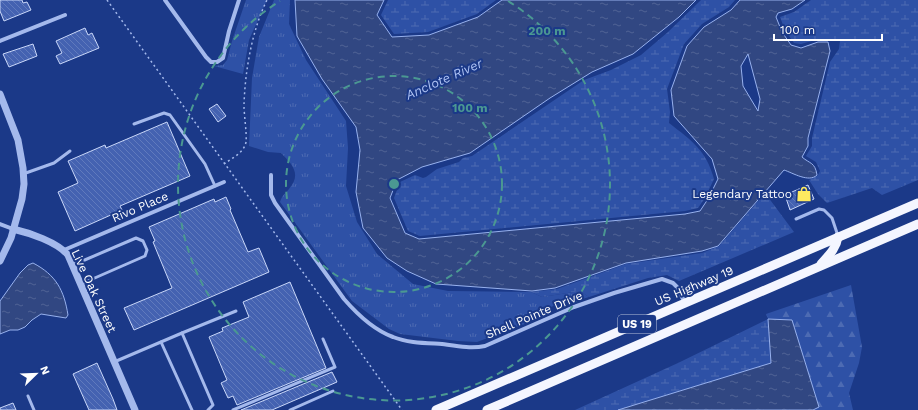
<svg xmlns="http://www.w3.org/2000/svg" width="918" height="410" font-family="'Work Sans',sans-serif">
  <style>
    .grass { fill: url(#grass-tufts) }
    .forest { fill: url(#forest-firs) }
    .wetland { fill: url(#wetland-marsh) }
    .water { fill: url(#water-ripples); stroke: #97b1ee; fill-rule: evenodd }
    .building { fill: url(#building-back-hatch); stroke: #c9d7f9 }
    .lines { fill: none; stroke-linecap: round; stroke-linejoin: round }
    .path { stroke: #a4b9ec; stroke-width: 1.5; stroke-dasharray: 2 3; stroke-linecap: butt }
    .service { stroke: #a4b9ec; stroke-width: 3 }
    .minor { stroke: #a4b9ec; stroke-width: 4 }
    .tertiary { stroke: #a4b9ec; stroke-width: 7 }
    .trunk { stroke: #f4f6ff; stroke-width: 9 }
    .ring { fill: none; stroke: #4b9892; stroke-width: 2; stroke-dasharray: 7 5 }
    .labels { text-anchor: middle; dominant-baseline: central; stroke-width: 4; stroke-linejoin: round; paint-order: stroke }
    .shield { fill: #1b3988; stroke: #bbc4db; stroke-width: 1 }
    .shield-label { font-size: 11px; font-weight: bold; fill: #fff }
    .poi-label { font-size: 12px; fill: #fff; stroke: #1b3988; text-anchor: end }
    .street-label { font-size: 12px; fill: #fff; stroke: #1b3988 }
    .water-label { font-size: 13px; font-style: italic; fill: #afc3f4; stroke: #1b3988 }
    .centre { fill: #4b9892; stroke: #1b3988; stroke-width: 2 }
    .ring-label { font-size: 12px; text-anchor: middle; font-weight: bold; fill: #4b9892; stroke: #1b3988; stroke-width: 4; stroke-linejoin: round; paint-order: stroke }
  </style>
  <defs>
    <pattern id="grass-tufts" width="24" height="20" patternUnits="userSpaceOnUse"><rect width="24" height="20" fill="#2e51a6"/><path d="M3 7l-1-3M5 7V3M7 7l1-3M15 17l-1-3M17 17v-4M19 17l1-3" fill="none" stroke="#4d6bb3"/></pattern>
    <pattern id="forest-firs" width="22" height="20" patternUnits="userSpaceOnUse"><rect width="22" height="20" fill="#2e51a6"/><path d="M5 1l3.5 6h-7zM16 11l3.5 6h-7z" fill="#4d6bb3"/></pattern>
    <pattern id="wetland-marsh" width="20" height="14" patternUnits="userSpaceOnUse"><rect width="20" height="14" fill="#2e51a6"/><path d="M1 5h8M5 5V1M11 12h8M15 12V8" fill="none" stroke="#4d6bb3"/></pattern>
    <pattern id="water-ripples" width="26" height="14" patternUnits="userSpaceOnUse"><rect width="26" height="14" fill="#314782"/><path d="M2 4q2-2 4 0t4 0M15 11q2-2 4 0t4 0" fill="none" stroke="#506395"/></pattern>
    <pattern id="building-back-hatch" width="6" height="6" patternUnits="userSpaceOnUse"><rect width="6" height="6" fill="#4462b1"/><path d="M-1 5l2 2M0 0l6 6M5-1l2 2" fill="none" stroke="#607abd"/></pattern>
  </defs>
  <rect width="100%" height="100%" fill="#1b3988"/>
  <g class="grass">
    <path d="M 246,0 L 267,0 L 249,40 L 243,74 L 214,66 L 223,65 L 227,60 L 232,41 Z"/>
    <path d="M 274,0 L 290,0 L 289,24 L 306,60 L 346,121 L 348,148 L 346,186 L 357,222 L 377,254 L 413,284 L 448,291 L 531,292 L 542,297 L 580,291 L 589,297 L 576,301 L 558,304 L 544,310 L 530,322 L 477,342 L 458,341 L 400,334 L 389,329 L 352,301 L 280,202 C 282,195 285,194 289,189 C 302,174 292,164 281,153 L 268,152 L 249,146 L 252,78 L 259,37 Z"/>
  </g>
  <path class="forest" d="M 851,285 L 862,347 L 859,363 L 849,393 L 853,410 L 813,410 L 819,407 L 792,320 L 768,319 L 766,314 Z"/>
  <g class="wetland">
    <path d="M 388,0 L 496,0 L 477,14 L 428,32 L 394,34 L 381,15 Z"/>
    <path d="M 701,0 L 735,0 L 729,7 L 702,24 L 684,44 L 667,89 L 670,112 L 669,123 C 692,141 706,150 714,179 L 705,198 L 698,208 L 685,211 L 420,236 L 408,231 L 394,198 L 400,182 L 415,175 L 423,178 L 426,177 L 437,169 L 459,162 L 463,158 L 472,156 L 584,80 L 611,70 L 641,55 L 668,32 Z"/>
    <path d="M 811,0 L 918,0 L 918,180 L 882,195 L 872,188 L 827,203 L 818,194 L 809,180 L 818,175 L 820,171 L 816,162 L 806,156 L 812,146 L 812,138 L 830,62 L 839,49 L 840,41 L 819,39 L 801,44 L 794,43 L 785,30 L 780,17 L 794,12 Z"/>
    <path d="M 765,193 L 794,232 L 679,281 L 667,275 L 648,278 L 589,297 L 580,291 L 542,297 L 531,292 L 557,289 L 626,264 L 702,253 L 719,246 Z"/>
    <path d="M 768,319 L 771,363 L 618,410 L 575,410 L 678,363 Z"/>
  </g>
  <g class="water">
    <path d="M 295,0 L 384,0 L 377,15 L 392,37 L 429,35 L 478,17 L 502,0 L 696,0 L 679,17 L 633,54 L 592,72 L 550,98 L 470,153 L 422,167 L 397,180 L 390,198 L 405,233 L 419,239 L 685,214 L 700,211 L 708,199 L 718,179 L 712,159 L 674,116 L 671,90 L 687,46 L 704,27 L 731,10 L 740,0 L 805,0 L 792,9 L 778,13 L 776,17 L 782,32 L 791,45 L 801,48 L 818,42 L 828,42 L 830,51 L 808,138 L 808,146 L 802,157 C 810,164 815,162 817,175 C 809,183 793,173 784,170 L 718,246 L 702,251 L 626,263 L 555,288 L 532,291 L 436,284 L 407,271 L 387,258 L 363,228 L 356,192 L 360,150 L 356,127 L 322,79 L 297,36 ZM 748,54 L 760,99 L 758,111 L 743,86 L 741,66 Z"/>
    <path d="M 33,263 C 56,275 64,290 68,315 L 66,318 L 41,314 L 32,320 L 25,327 L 18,330 L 10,330 L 0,334 L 0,301 L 20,273 L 28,265 Z"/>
    <path d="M 768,319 L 792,320 L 819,407 L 813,410 L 618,410 L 771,363 Z"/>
  </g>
  <g class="building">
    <path d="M 0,0 L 22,0 L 23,3 L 27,2 L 31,10 L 4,21 L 0,11 Z"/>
    <path d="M 85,28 L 88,35 L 92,33 L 99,48 L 60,64 L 56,56 L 62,53 L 56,41 Z"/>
    <path d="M 33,44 L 37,56 L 9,67 L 3,54 Z"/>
    <path d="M 217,104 L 226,116 L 218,122 L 209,109 Z"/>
    <path d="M 167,122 L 190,176 L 120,206 L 122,210 L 75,231 L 58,192 L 78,183 L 68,161 L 105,145 L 106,148 Z"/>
    <path d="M 808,185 L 814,199 L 790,210 L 785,195 Z"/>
    <path d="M 226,197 L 231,209 L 230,210 L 248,252 L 259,248 L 269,272 L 134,330 L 124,308 L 172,288 L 153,242 L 155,241 L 149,227 L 214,199 L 215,202 Z"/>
    <path d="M 290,282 L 326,368 L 237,405 L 233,396 L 228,398 L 221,383 L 227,380 L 209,337 L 223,331 L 222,328 L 249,317 L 243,302 Z"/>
    <path d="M 97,363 L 113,399 L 117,410 L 89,410 L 73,374 Z"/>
    <path d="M 332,372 L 337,382 L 272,410 L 241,410 Z"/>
    <path d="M 13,403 L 16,410 L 0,410 L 0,408 Z"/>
  </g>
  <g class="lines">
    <g class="path">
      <path d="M 107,0 L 402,410"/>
      <path d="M 224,164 C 232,158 244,153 246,142 C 247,133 244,116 244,105 C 245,71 252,30 267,0"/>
    </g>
    <g class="service">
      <path d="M 134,124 L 164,113 L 170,115 L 205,164 L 215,186"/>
      <path d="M 23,174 L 54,163 L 70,151"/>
      <path d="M 796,219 L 819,209 L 824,210 L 832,218 L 838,236"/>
      <path d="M 73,265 L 136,238 L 143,241 L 147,250 L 145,256 L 81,284"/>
      <path d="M 182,333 L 236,311"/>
      <path d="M 161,342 L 192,410"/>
      <path d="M 114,362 L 182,333 L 213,405 L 208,410"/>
      <path d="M 28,396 L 34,410"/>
      <path d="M 233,410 L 335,367 L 323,339"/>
      <path d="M 290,410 L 333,391"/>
    </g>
    <g class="minor">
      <path d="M 165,0 L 206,57 L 211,62 L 217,62 L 223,58 L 229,31 L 239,0"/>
      <path d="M 0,41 L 65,15"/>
      <path d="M 271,175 L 271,195 L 275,203 L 344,299 C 357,314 374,330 393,337 C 408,343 426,343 442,344 C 456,346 471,349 485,346 L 574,307 L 614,293 L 662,279 L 673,283 L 677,287 L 685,303"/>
      <path d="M 0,224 L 13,229"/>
      <path d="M 64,250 L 224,182"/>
    </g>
    <g class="tertiary">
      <path d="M 0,94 L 18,140 L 23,168 L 24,184 L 22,199 L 11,238 L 0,261"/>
      <path d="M 13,229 C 30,233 57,242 68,255 L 135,410"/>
    </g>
    <g class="trunk">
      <path d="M 821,264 C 829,255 836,249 838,237"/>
      <path d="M 436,410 L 918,203"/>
      <path d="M 487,410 L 918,224"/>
    </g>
  </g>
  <g class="ring">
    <circle cx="394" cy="184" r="108"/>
    <path d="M508 1A216 216 0 1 1 280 1"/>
  </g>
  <defs>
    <symbol id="shop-bare" viewBox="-9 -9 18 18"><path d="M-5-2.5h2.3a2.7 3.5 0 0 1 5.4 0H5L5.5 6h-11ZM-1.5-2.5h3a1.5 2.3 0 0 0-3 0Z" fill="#feea60" stroke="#1b3988" stroke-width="2.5" paint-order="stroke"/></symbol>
  </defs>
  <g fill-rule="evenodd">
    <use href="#shop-bare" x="793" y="183" width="22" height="22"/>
  </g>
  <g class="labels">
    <rect class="shield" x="618" y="315" width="38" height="18" rx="3"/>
    <g class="shield-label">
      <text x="637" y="324">US 19</text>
    </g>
    <g class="poi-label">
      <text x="792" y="194">Legendary Tattoo</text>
    </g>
    <g class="street-label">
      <text transform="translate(140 207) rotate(-23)">Rivo Place</text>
      <text transform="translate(694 286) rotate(-23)">US Highway 19</text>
      <text transform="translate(94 291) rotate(65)">Live Oak Street</text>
      <text transform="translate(534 315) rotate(-23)">Shell Pointe Drive</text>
    </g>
    <g class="water-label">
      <text transform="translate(444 79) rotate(-24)">Anclote River</text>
    </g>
  </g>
  <circle cx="394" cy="184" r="6" class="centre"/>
  <g class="ring-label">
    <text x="547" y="35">200 m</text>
    <text x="470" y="112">100 m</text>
  </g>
  <g transform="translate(36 374) rotate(67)" stroke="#1b3988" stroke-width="3" paint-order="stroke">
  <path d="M0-3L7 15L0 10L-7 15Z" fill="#ffffff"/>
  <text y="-6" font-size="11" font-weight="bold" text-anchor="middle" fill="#ffffff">N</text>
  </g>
  <path d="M774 34v6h108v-6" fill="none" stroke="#ffffff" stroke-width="2"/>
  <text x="780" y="34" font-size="12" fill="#ffffff" stroke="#1b3988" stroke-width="3" paint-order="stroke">100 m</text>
</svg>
